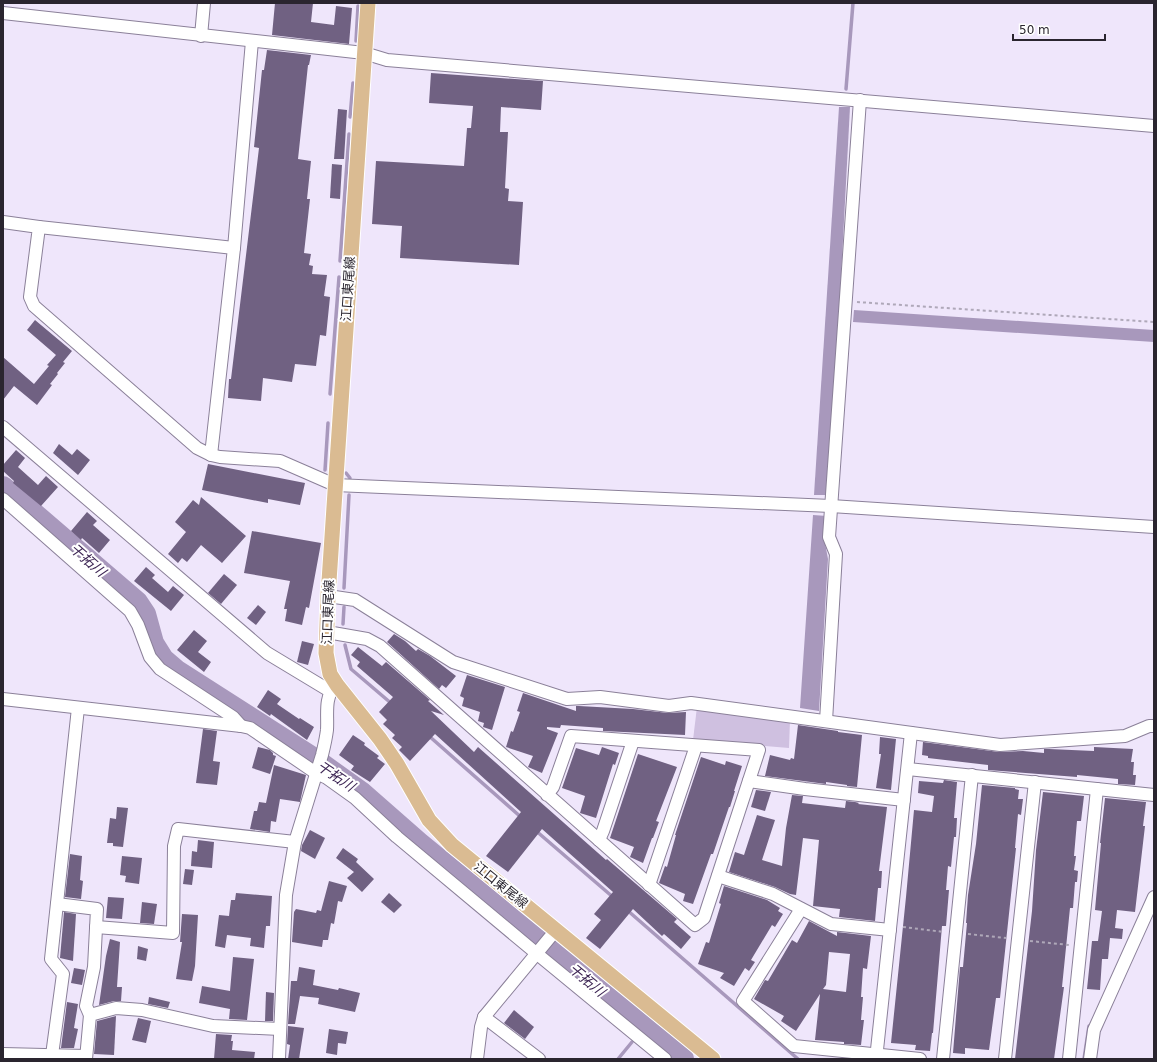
<svg xmlns="http://www.w3.org/2000/svg" width="1157" height="1062" font-family="'DejaVu Sans','Noto Sans JP',sans-serif">
  <style>
    .green { fill: #cfc0e0 }
    .water { fill: #a898bc }
    .lines { fill: none; stroke-linecap: round; stroke-linejoin: round }
    .stream { stroke: #a898bc; stroke-width: 3.5 }
    .river { stroke: #a898bc; stroke-width: 22 }
    .building { fill: #706182; fill-rule: evenodd }
    .minor-casing { stroke: #8b8099; stroke-width: 14 }
    .major-casing { stroke: #fff; stroke-width: 17 }
    .path { stroke: #afa8b9; stroke-width: 2; stroke-dasharray: 3 3; stroke-linecap: butt }
    .minor { stroke: #fff; stroke-width: 12 }
    .major { stroke: #dabb92; stroke-width: 15 }
    .labels { text-anchor: middle; dominant-baseline: central; stroke-width: 4; stroke-linejoin: round; paint-order: stroke }
    .street-label { font-size: 13px; fill: #2a252f; stroke: #fff }
    .water-label { font-size: 14px; font-style: italic; fill: #3c2453; stroke: #fff }
  </style>
  <rect width="100%" height="100%" fill="#efe6fb"/>
  <path class="green" d="M 697,707 L 790,720 L 789,748 L 693,740 Z"/>
  <g class="water">
    <path d="M 839,107 L 850,107 L 839,315 L 828,495 L 814,495 Z"/>
    <path d="M 854,310 L 1154,330 L 1154,342 L 853,322 Z"/>
    <path d="M 813,515 L 827,516 L 825,543 L 828,559 L 819,711 L 800,708 Z"/>
  </g>
  <g class="lines">
    <g class="stream">
      <path d="M 356,41 L 358,6"/>
      <path d="M 846,89 L 853,3"/>
      <path d="M 350,117 L 353,83"/>
      <path d="M 340,261 L 349,134"/>
      <path d="M 330,394 L 339,277"/>
      <path d="M 325,470 L 328,423"/>
      <path d="M 346,473 L 350,478"/>
      <path d="M 344,588 L 349,495"/>
      <path d="M 343,624 L 344,607"/>
      <path d="M 345,645 L 351,669 L 392,704"/>
      <path d="M 429,736 L 522,818"/>
      <path d="M 535,830 L 614,898"/>
      <path d="M 627,910 L 798,1059"/>
      <path d="M 618,1059 L 632,1042"/>
      <path d="M 1084,1059 L 1089,1026"/>
    </g>
    <path class="river" d="M 3,487 L 137,602 L 145,614 L 153,643 L 163,659 L 177,671 L 316,760 L 362,793 L 419,843 L 683,1059"/>
  </g>
  <g class="building">
    <path d="M 275,3 L 313,3 L 311,22 L 334,25 L 336,6 L 352,8 L 349,44 L 272,35 Z"/>
    <path d="M 267,50 L 311,55 L 309,65 L 308,65 L 298,159 L 311,161 L 307,199 L 310,199 L 304,253 L 311,254 L 309,265 L 313,266 L 312,274 L 327,275 L 324,296 L 330,297 L 326,336 L 320,335 L 316,366 L 295,364 L 292,382 L 263,378 L 261,401 L 228,398 L 229,379 L 231,379 L 259,148 L 254,147 L 262,70 L 264,70 Z"/>
    <path d="M 431,73 L 543,81 L 541,110 L 501,107 L 500,132 L 508,132 L 505,188 L 509,189 L 508,201 L 523,202 L 519,265 L 400,258 L 402,226 L 372,224 L 376,161 L 464,166 L 467,128 L 471,128 L 473,106 L 429,103 Z"/>
    <path d="M 338,109 L 347,110 L 344,159 L 334,159 Z"/>
    <path d="M 332,164 L 342,165 L 340,199 L 330,198 Z"/>
    <path d="M 35,320 L 72,351 L 63,362 L 65,363 L 57,373 L 58,374 L 50,384 L 52,385 L 37,405 L 14,386 L 3,400 L 3,357 L 34,384 L 49,366 L 47,365 L 56,355 L 27,330 Z"/>
    <path d="M 59,444 L 72,455 L 77,449 L 90,460 L 78,475 L 53,453 Z"/>
    <path d="M 16,450 L 25,458 L 18,467 L 38,485 L 46,476 L 58,487 L 41,506 L 13,483 L 14,481 L 3,471 L 3,465 Z"/>
    <path d="M 208,464 L 305,483 L 300,505 L 268,499 L 268,503 L 202,490 Z"/>
    <path d="M 201,497 L 246,536 L 222,563 L 201,545 L 187,562 L 182,558 L 178,563 L 168,554 L 186,532 L 175,522 L 193,500 L 199,505 Z"/>
    <path d="M 87,512 L 97,521 L 93,525 L 110,540 L 99,553 L 82,538 L 81,540 L 71,531 Z"/>
    <path d="M 252,531 L 321,543 L 309,608 L 306,607 L 302,625 L 285,621 L 287,609 L 284,609 L 290,581 L 244,573 Z"/>
    <path d="M 146,567 L 155,575 L 152,578 L 168,592 L 173,586 L 184,595 L 171,611 L 134,581 Z"/>
    <path d="M 224,574 L 237,585 L 221,604 L 208,593 Z"/>
    <path d="M 258,605 L 266,612 L 256,625 L 247,618 Z"/>
    <path d="M 194,630 L 207,641 L 198,652 L 211,662 L 204,672 L 177,650 Z"/>
    <path d="M 394,634 L 405,641 L 416,651 L 418,649 L 430,656 L 456,676 L 446,688 L 442,685 L 439,689 L 387,642 Z"/>
    <path d="M 302,641 L 314,644 L 308,665 L 297,662 Z"/>
    <path d="M 358,647 L 382,666 L 386,662 L 430,700 L 428,701 L 444,715 L 431,711 L 474,752 L 478,747 L 606,860 L 607,859 L 677,919 L 674,922 L 691,937 L 681,949 L 664,934 L 662,936 L 633,909 L 600,949 L 586,938 L 601,920 L 594,914 L 613,892 L 542,829 L 508,872 L 486,856 L 521,812 L 435,734 L 410,761 L 399,750 L 402,747 L 392,738 L 395,735 L 383,724 L 387,720 L 379,712 L 393,697 L 357,666 L 360,662 L 351,655 Z"/>
    <path d="M 467,675 L 505,687 L 492,730 L 483,727 L 484,723 L 478,721 L 480,712 L 462,706 L 464,698 L 460,696 Z"/>
    <path d="M 268,690 L 281,699 L 277,704 L 299,719 L 300,718 L 314,727 L 307,740 L 271,714 L 270,716 L 257,707 Z"/>
    <path d="M 523,693 L 576,711 L 576,706 L 579,706 L 633,709 L 668,713 L 686,712 L 685,735 L 603,731 L 603,728 L 561,725 L 560,728 L 547,727 L 547,729 L 558,733 L 542,773 L 528,767 L 533,756 L 506,747 L 511,731 L 513,732 L 520,712 L 517,711 Z"/>
    <path d="M 798,725 L 838,731 L 838,732 L 862,735 L 857,787 L 847,786 L 847,785 L 826,782 L 826,784 L 765,776 L 770,755 L 790,760 L 791,758 L 794,759 Z"/>
    <path d="M 203,729 L 217,731 L 213,761 L 220,762 L 217,785 L 196,783 Z"/>
    <path d="M 353,735 L 365,743 L 364,745 L 379,756 L 377,758 L 385,764 L 370,782 L 351,770 L 354,766 L 339,755 Z"/>
    <path d="M 880,737 L 896,739 L 891,790 L 876,788 L 881,754 L 879,754 Z"/>
    <path d="M 923,742 L 999,752 L 1023,751 L 1044,753 L 1044,749 L 1049,749 L 1094,751 L 1094,747 L 1133,749 L 1131,762 L 1134,762 L 1133,775 L 1136,775 L 1135,785 L 1118,784 L 1118,779 L 1077,775 L 1077,777 L 988,770 L 988,765 L 928,758 L 928,756 L 922,755 Z"/>
    <path d="M 258,747 L 270,750 L 273,753 L 273,755 L 276,756 L 270,774 L 252,768 Z"/>
    <path d="M 602,747 L 619,753 L 615,765 L 613,764 L 596,818 L 580,813 L 585,796 L 562,788 L 576,748 L 599,755 Z"/>
    <path d="M 638,754 L 677,767 L 656,821 L 659,822 L 653,838 L 652,838 L 643,863 L 630,857 L 634,847 L 610,838 Z"/>
    <path d="M 701,757 L 725,765 L 726,761 L 742,766 L 734,791 L 735,791 L 730,807 L 729,807 L 713,854 L 711,854 L 693,904 L 683,901 L 685,894 L 659,883 L 665,866 L 667,867 L 676,835 L 675,835 Z"/>
    <path d="M 274,765 L 306,775 L 300,802 L 280,799 L 276,822 L 271,821 L 270,832 L 250,829 L 254,811 L 257,811 L 259,802 L 266,803 Z"/>
    <path d="M 944,780 L 957,782 L 954,818 L 957,818 L 956,837 L 954,837 L 951,867 L 948,866 L 946,890 L 949,890 L 946,926 L 942,926 L 933,1033 L 932,1033 L 930,1051 L 915,1050 L 916,1045 L 891,1043 L 906,897 L 914,810 L 932,812 L 934,796 L 918,793 L 919,781 L 943,783 Z"/>
    <path d="M 982,785 L 1015,788 L 1015,789 L 1019,790 L 1018,799 L 1023,799 L 1021,815 L 1018,814 L 1015,848 L 1016,848 L 1000,998 L 996,998 L 989,1050 L 965,1048 L 965,1054 L 953,1053 L 960,967 L 963,967 L 967,923 L 966,923 L 968,895 L 976,844 Z"/>
    <path d="M 756,790 L 771,792 L 765,811 L 751,807 Z"/>
    <path d="M 1043,792 L 1084,796 L 1081,821 L 1077,821 L 1074,856 L 1076,856 L 1074,870 L 1078,871 L 1077,882 L 1075,882 L 1073,908 L 1070,908 L 1062,987 L 1064,987 L 1054,1059 L 1015,1059 L 1032,911 L 1036,850 Z"/>
    <path d="M 792,795 L 803,796 L 802,803 L 845,808 L 846,801 L 855,802 L 859,803 L 858,804 L 887,807 L 879,871 L 882,871 L 881,888 L 878,888 L 875,921 L 839,917 L 840,909 L 813,906 L 819,840 L 803,838 L 796,895 L 790,894 L 775,887 L 729,872 L 735,852 L 744,855 L 757,815 L 775,820 L 762,860 L 782,866 L 786,828 Z"/>
    <path d="M 1105,798 L 1146,802 L 1143,826 L 1145,826 L 1135,912 L 1117,910 L 1115,928 L 1123,929 L 1122,939 L 1110,938 L 1108,959 L 1102,959 L 1100,990 L 1087,989 L 1092,941 L 1098,941 L 1102,911 L 1095,910 L 1101,843 L 1100,843 Z"/>
    <path d="M 117,807 L 128,808 L 123,847 L 113,846 L 113,843 L 107,843 L 110,818 L 116,819 Z"/>
    <path d="M 310,830 L 325,838 L 315,859 L 301,851 L 302,845 Z"/>
    <path d="M 198,840 L 214,842 L 212,868 L 191,866 L 192,851 L 197,852 Z"/>
    <path d="M 343,848 L 358,859 L 356,862 L 374,879 L 362,892 L 347,878 L 354,872 L 336,858 Z"/>
    <path d="M 70,854 L 82,856 L 80,880 L 83,881 L 81,899 L 65,897 Z"/>
    <path d="M 122,856 L 142,858 L 139,884 L 125,882 L 126,876 L 120,875 Z"/>
    <path d="M 185,869 L 194,870 L 192,885 L 183,884 Z"/>
    <path d="M 329,881 L 347,886 L 342,902 L 338,901 L 334,924 L 331,923 L 328,940 L 323,940 L 322,947 L 292,942 L 294,912 L 296,909 L 316,913 L 317,910 L 321,911 Z"/>
    <path d="M 724,886 L 767,900 L 780,908 L 778,911 L 783,914 L 775,927 L 772,925 L 751,960 L 755,962 L 749,971 L 745,968 L 734,986 L 720,978 L 724,973 L 698,964 L 706,942 L 709,943 L 721,904 L 719,903 Z"/>
    <path d="M 236,893 L 272,896 L 270,926 L 266,926 L 264,948 L 250,946 L 251,938 L 227,935 L 225,948 L 215,946 L 219,915 L 229,916 L 231,900 L 235,900 Z"/>
    <path d="M 389,893 L 402,905 L 394,913 L 381,902 Z"/>
    <path d="M 108,897 L 124,898 L 122,919 L 106,918 Z"/>
    <path d="M 142,902 L 157,904 L 154,924 L 140,923 Z"/>
    <path d="M 64,912 L 76,914 L 73,961 L 60,958 Z"/>
    <path d="M 182,914 L 198,915 L 195,966 L 192,981 L 176,979 L 182,942 L 180,942 Z"/>
    <path d="M 809,921 L 837,936 L 837,932 L 871,936 L 867,969 L 863,968 L 861,997 L 863,997 L 861,1020 L 864,1020 L 861,1045 L 844,1044 L 844,1042 L 815,1040 L 820,994 L 796,1031 L 781,1021 L 784,1016 L 754,999 L 765,980 L 768,981 L 792,940 L 797,943 ZM 829,952 L 850,954 L 846,992 L 823,989 L 826,985 Z"/>
    <path d="M 110,939 L 120,942 L 117,987 L 122,987 L 121,1001 L 114,1001 L 99,1005 L 106,956 Z"/>
    <path d="M 138,946 L 148,949 L 146,961 L 137,959 Z"/>
    <path d="M 233,957 L 254,959 L 247,1020 L 229,1019 L 230,1009 L 199,1003 L 202,986 L 230,991 Z"/>
    <path d="M 299,967 L 315,970 L 313,985 L 338,990 L 339,988 L 360,993 L 355,1012 L 318,1004 L 319,998 L 300,996 L 295,1024 L 288,1024 L 291,981 L 297,981 Z"/>
    <path d="M 74,968 L 85,970 L 82,985 L 71,983 Z"/>
    <path d="M 266,992 L 274,993 L 273,1021 L 265,1021 Z"/>
    <path d="M 149,997 L 170,1002 L 168,1008 L 148,1004 Z"/>
    <path d="M 67,1002 L 78,1004 L 74,1028 L 78,1029 L 74,1048 L 61,1048 Z"/>
    <path d="M 514,1010 L 534,1027 L 525,1039 L 504,1023 Z"/>
    <path d="M 116,1016 L 114,1055 L 94,1054 L 97,1021 Z"/>
    <path d="M 138,1018 L 151,1021 L 146,1043 L 132,1040 Z"/>
    <path d="M 288,1026 L 304,1028 L 299,1059 L 288,1059 L 290,1045 L 287,1044 Z"/>
    <path d="M 329,1029 L 348,1032 L 346,1044 L 338,1043 L 337,1055 L 326,1053 Z"/>
    <path d="M 216,1034 L 232,1035 L 231,1041 L 233,1041 L 232,1050 L 255,1052 L 254,1059 L 214,1059 Z"/>
  </g>
  <g class="lines">
    <defs>
      <g id="minor">
        <path d="M 3,13 L 364,53 L 387,60 L 1154,126"/>
        <path d="M 201,36 L 204,3"/>
        <path d="M 3,222 L 39,227 L 30,297 L 34,306 L 197,448 L 211,455 L 220,457 L 280,461 L 335,485 L 831,506 L 1154,527"/>
        <path d="M 39,227 L 234,248"/>
        <path d="M 3,427 L 267,653 L 330,691"/>
        <path d="M 211,455 L 234,248 L 252,41"/>
        <path d="M 3,499 L 130,611 L 138,625 L 150,657 L 160,669 L 233,717 L 241,726"/>
        <path d="M 328,596 L 355,600 L 453,662 L 567,699 L 600,697 L 669,706 L 691,703 L 1000,745 L 1125,736 L 1149,726 L 1154,726"/>
        <path d="M 327,632 L 367,639 L 380,646 C 485,739 590,832 695,925 L 704,918 L 759,750 L 571,736 L 553,787 L 547,795"/>
        <path d="M 3,699 L 241,726 L 250,728 L 316,773 L 327,778 L 355,798 L 397,837 L 536,953 L 665,1059"/>
        <path d="M 826,721 L 836,554 L 829,537 L 860,100"/>
        <path d="M 908,769 L 1154,795"/>
        <path d="M 749,781 L 805,789 L 904,800"/>
        <path d="M 599,840 L 603,831 L 633,741"/>
        <path d="M 718,876 L 773,894 L 831,924 L 890,930"/>
        <path d="M 649,885 L 696,746"/>
        <path d="M 57,904 L 97,909 L 94,967 L 86,1006 L 90,1015"/>
        <path d="M 801,909 L 743,1001 L 794,1046 L 920,1059"/>
        <path d="M 96,927 L 173,933 L 174,846 L 178,829 L 295,842"/>
        <path d="M 484,1017 L 539,1059"/>
        <path d="M 3,1054 L 86,1056"/>
        <path d="M 52,1055 L 63,974 L 51,959 L 78,708"/>
        <path d="M 86,1059 L 90,1015 L 116,1008 L 142,1010 L 213,1026 L 280,1029"/>
        <path d="M 279,1059 L 286,895 L 295,842 L 322,755 C 324,747 326,738 327,730 C 328,714 324,698 335,686"/>
        <path d="M 477,1059 L 481,1027 L 484,1017 L 556,930"/>
        <path d="M 876,1059 L 911,733"/>
        <path d="M 943,1059 L 972,775"/>
        <path d="M 1005,1059 L 1035,782"/>
        <path d="M 1069,1059 L 1097,789"/>
        <path d="M 1090,1059 L 1094,1030 L 1154,897"/>
      </g>
      <path id="major" d="M 368,3 L 328,596 L 326,653 L 330,674 L 337,685 L 380,739 L 397,764 L 429,820 L 452,845 L 713,1059"/>
    </defs>
    <use href="#minor" class="minor-casing"/>
    <use href="#major" class="major-casing"/>
    <g class="path">
      <path d="M 857,302 L 1154,322"/>
      <path d="M 903,927 L 944,932"/>
      <path d="M 968,934 L 1006,938"/>
      <path d="M 1030,941 L 1069,945"/>
    </g>
    <use href="#minor" class="minor"/>
    <use href="#major" class="major"/>
  </g>
  <g class="labels">
    <g class="street-label">
      <text transform="translate(348 289) rotate(-86)">江口東尾線</text>
      <text transform="translate(328 612) rotate(-88)">江口東尾線</text>
      <text transform="translate(501 885) rotate(39)">江口東尾線</text>
    </g>
    <g class="water-label">
      <text transform="translate(88 560) rotate(41)">干拓川</text>
      <text transform="translate(336 776) rotate(34)">干拓川</text>
      <text transform="translate(587 980) rotate(40)">干拓川</text>
    </g>
  </g>
  <rect width="1157" height="1062" fill="none" stroke="#2a252f" stroke-width="8"/>
  <path d="M1013 34v6h92v-6" fill="none" stroke="#2a252f" stroke-width="2"/>
  <text x="1019" y="34" font-size="12" fill="#2a252f" stroke="#ffffff" stroke-width="3" paint-order="stroke">50 m</text>
</svg>
